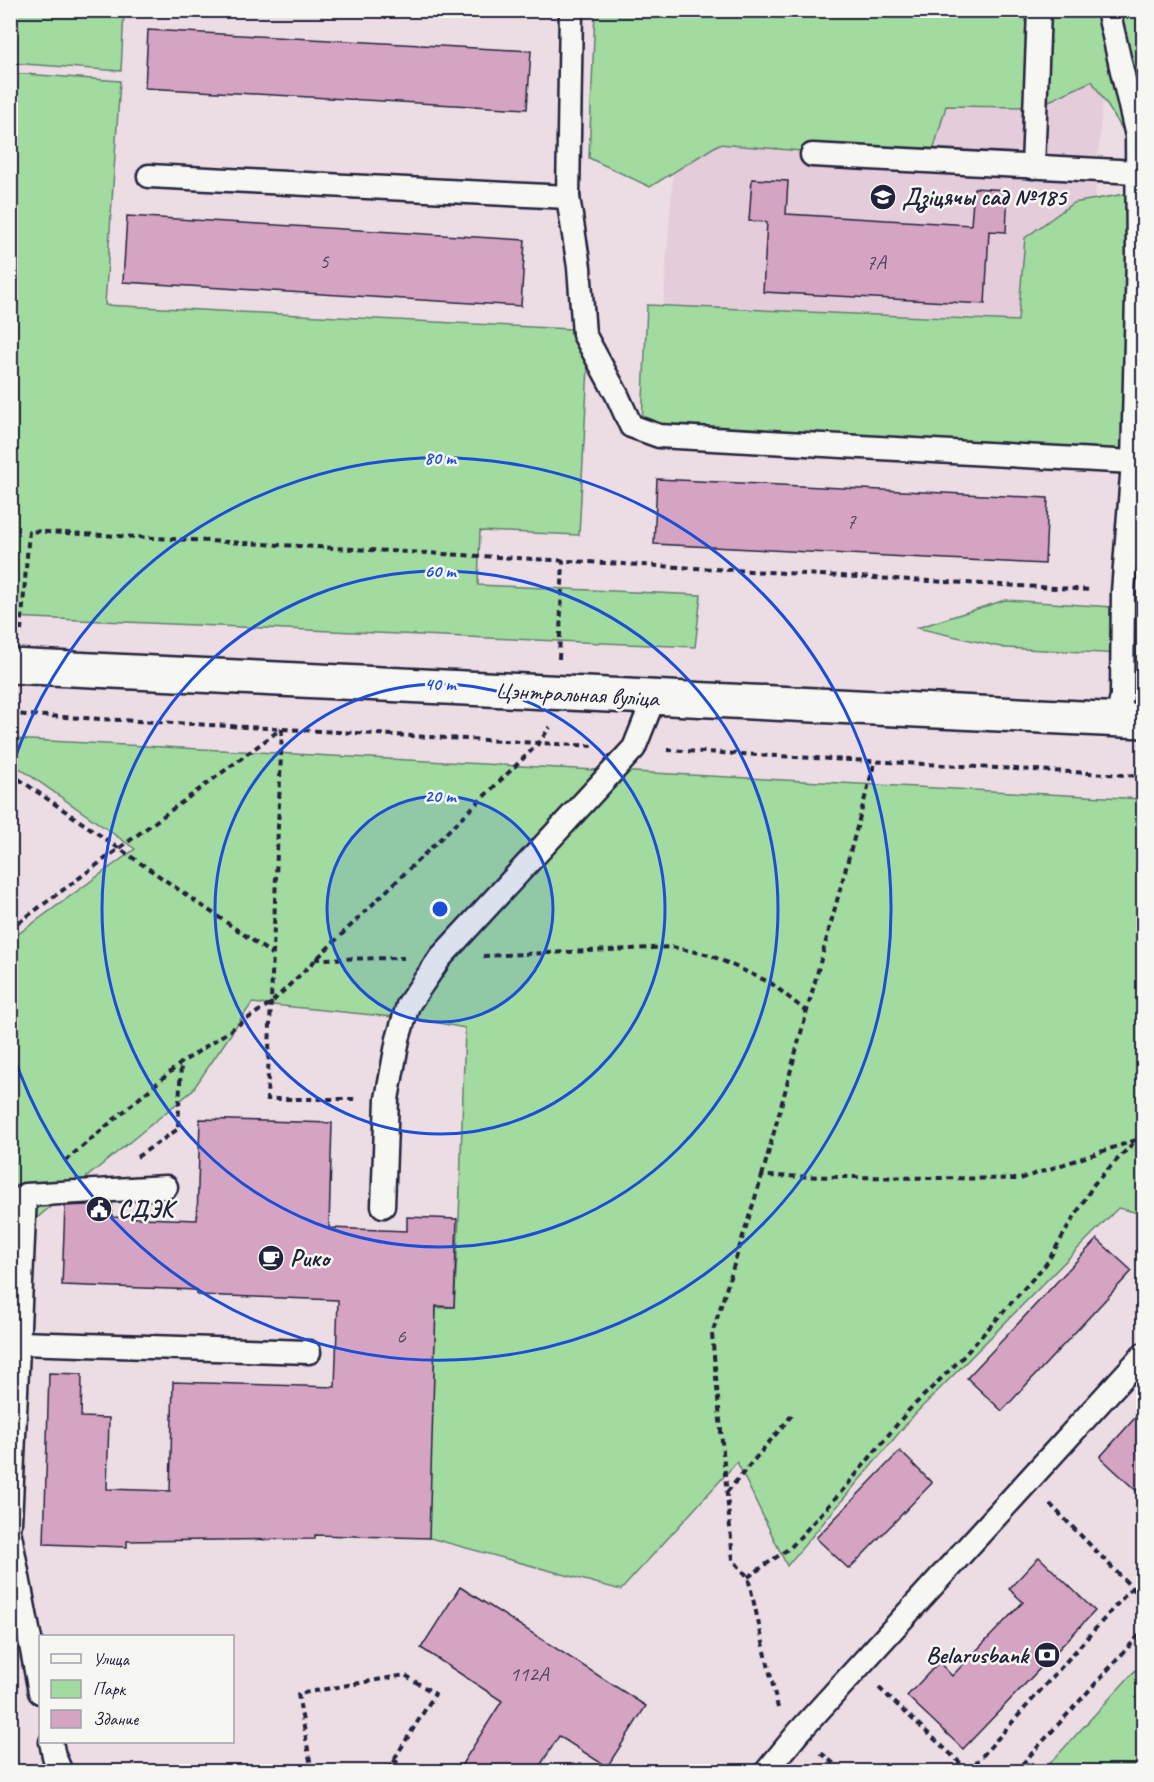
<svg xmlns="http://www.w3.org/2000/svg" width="1154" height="1782" font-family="Caveat,sans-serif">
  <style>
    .built { fill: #e5ccda }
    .green { fill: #a1dba0; stroke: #627e6e; stroke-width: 1.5 }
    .building { fill: #d5a4c3; stroke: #22223b; stroke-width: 1.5 }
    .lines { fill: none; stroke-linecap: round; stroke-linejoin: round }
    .lane-casing { stroke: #22223b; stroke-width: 27 }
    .street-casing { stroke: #22223b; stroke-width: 38 }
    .path { stroke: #22223b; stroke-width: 4; stroke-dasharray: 6 4.5; stroke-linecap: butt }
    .lane { stroke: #f6f6f2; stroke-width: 22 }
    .street { stroke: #f6f6f2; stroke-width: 33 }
    .ring { fill: none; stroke: #1d4ed8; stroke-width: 3 }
    .labels { text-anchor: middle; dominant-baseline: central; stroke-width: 5; stroke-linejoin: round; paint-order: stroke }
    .number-label { font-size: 21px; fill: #4f425d }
    .poi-label { font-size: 24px; font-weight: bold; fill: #22223b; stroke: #f6f6f2; text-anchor: start }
    .street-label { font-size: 24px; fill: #22223b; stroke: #f6f6f2 }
    .centre { fill: #1d4ed8; stroke: #f6f6f2; stroke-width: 3 }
    .ring-label { font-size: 18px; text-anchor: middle; font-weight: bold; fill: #1d4ed8; stroke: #f6f6f2; stroke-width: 5; stroke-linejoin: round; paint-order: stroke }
  </style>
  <rect width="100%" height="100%" fill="#ecdde4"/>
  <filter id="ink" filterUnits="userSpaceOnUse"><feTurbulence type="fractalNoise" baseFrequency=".0167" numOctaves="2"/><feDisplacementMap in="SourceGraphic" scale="12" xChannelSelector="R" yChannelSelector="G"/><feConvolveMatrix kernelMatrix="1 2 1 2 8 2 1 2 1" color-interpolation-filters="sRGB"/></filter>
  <g filter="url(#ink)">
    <path class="built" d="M 683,35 L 1106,59 L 1082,355 L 661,335 Z"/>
    <g class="green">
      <path d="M 10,11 L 124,11 L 121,71 L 11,63 Z"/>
      <path d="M 595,11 L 1143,11 L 1143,137 L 1126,135 L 1092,81 L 1036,107 L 946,106 L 930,162 L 719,144 L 650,187 L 589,158 Z"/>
      <path d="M 11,73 L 120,81 L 105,305 L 590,330 L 579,535 L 480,531 L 478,585 L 701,595 L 695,647 L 11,617 Z"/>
      <path d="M 1143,191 L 1143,451 L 642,424 L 647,305 L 1018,321 L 1025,238 L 1073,203 Z"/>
      <path d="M 1005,600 L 1143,609 L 1143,655 L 1005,648 L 917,628 Z"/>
      <path d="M 11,739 L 1143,799 L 1143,1214 L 1118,1208 L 914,1415 L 787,1566 L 737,1462 L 621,1590 L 426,1537 L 436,1308 L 454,1307 L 459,1220 L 465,1028 L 424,1020 L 252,1003 L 192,1091 L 11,1239 L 10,940 L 135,849 L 11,762 Z"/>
      <path d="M 1143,1662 L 1143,1771 L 1043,1771 Z"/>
    </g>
    <g class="building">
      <path d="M 148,30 L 531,51 L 527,109 L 145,88 Z"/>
      <path d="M 752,179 L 788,181 L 786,214 L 971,225 L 974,188 L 1008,190 L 1006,232 L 989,231 L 985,304 L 763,292 L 767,222 L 749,221 Z"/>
      <path d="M 127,216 L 525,240 L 521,306 L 123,282 Z"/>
      <path d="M 657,479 L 1048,498 L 1045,564 L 654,544 Z"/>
      <path d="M 200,1119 L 332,1123 L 329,1228 L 407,1231 L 407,1217 L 457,1219 L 454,1307 L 436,1306 L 429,1538 L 315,1535 L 315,1539 L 127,1541 L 127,1547 L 44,1544 L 49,1373 L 82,1374 L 81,1417 L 109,1418 L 107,1489 L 170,1491 L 173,1382 L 335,1387 L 338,1300 L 197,1295 L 197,1290 L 62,1285 L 65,1206 L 112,1204 L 112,1217 L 197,1220 Z"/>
      <path d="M 1097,1239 L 1132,1271 L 1002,1411 L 967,1378 Z"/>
      <path d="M 1143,1409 L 1143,1497 L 1100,1457 Z"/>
      <path d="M 900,1451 L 932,1483 L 849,1569 L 816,1538 Z"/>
      <path d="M 1039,1557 L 1095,1611 L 963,1749 L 907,1696 L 939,1662 L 952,1676 L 1023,1602 L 1009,1589 Z"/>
      <path d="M 460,1587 L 646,1706 L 607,1767 L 559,1736 L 536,1772 L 457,1772 L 502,1701 L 421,1648 Z"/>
    </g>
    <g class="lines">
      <defs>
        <g id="lane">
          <path d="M 571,10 L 568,197 L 579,267 L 584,334 L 617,395 L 631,426 L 659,436 L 1133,462 L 1138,255 L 1137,136 L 1108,10"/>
          <path d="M 812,155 L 1137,172"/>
          <path d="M 1033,167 L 1039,10"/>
          <path d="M 149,176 L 568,197"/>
          <path d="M 1117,720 L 1122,696 L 1123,592 L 1133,462 L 1144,462"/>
          <path d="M 383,1206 L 387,1099 L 398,1039 L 408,1005 L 440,958 L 634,748 L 654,698"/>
          <path d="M 18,1343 L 309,1352"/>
          <path d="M 10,1523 L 25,1195 L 166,1187"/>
          <path d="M 10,1535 L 40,1692"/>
          <path d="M 51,1742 L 54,1756 L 61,1772"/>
          <path d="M 766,1772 L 798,1733 L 1144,1354"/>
        </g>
        <path id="street" d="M 10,666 L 1144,721"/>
      </defs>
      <use href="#lane" class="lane-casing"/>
      <use href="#street" class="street-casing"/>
      <g class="path">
        <path d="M 21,631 L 29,531 L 1092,590"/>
        <path d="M 559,659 L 563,560"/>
        <path d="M 10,714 L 594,746"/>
        <path d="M 282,729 L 267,1099 L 357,1099"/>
        <path d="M 667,750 L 1144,776"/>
        <path d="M 10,773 L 272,954"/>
        <path d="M 10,929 L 281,729"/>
        <path d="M 483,956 L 672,947 L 710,955 L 771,983 L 807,1012"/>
        <path d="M 315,959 L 404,958"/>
        <path d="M 137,1157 L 178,1129 L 181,1064"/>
        <path d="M 65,1161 L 181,1063 L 271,1003 L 539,743 L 550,727"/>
        <path d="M 762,1176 L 875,761"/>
        <path d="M 727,1492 L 792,1415"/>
        <path d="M 1050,1504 L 1144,1600"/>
        <path d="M 748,1577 L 791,1547 L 849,1483 L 908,1411 L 961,1359 L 1046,1264 L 1094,1184 L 1136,1140 L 1144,1136"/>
        <path d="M 879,1688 L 969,1771"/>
        <path d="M 778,1708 L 748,1577 L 733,1560 L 712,1334 L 762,1176 L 1020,1179 L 1136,1140 L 1144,1128"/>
        <path d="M 821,1753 L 844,1772"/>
        <path d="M 393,1760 L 413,1772"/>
        <path d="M 312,1772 L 298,1694 L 405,1675 L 435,1694 L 386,1772"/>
        <path d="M 968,1772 L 1144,1574"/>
        <path d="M 1015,1772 L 1144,1630"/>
      </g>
      <use href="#lane" class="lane"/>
      <use href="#street" class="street"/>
    </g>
  </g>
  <circle cx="440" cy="909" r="113" fill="#1d4ed8" fill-opacity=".12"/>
  <g class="ring">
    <circle cx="440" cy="909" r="113"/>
    <circle cx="440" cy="909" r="225"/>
    <circle cx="440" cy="909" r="338"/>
    <path d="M11 770A451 451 0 1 1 11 1048"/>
  </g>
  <defs>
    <symbol id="school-disc" viewBox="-11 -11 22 22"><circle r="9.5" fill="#22223b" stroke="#f6f6f2"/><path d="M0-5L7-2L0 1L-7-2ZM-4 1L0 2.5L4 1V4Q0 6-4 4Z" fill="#fff"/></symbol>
    <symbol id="civic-disc" viewBox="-11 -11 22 22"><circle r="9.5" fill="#22223b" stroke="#f6f6f2"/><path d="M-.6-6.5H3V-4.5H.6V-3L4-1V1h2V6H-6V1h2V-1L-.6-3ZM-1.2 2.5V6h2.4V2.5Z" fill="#fff"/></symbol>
    <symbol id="cafe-disc" viewBox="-11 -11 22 22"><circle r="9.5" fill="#22223b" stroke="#f6f6f2"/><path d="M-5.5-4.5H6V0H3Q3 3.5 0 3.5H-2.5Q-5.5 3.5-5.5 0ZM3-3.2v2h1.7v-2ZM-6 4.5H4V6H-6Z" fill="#fff"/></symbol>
    <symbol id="bank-disc" viewBox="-11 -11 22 22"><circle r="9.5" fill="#22223b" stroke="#f6f6f2"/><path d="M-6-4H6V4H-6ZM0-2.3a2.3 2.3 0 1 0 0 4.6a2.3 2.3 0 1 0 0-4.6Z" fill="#fff"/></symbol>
  </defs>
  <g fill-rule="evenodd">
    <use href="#school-disc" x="868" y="182" width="30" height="30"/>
    <use href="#civic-disc" x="84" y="1194" width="30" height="30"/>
    <use href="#cafe-disc" x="256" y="1243" width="30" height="30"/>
    <use href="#bank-disc" x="1032" y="1640" width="30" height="30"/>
  </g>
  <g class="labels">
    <g class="number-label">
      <text x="324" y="261">5</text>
      <text x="876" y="262">7А</text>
      <text x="851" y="521">7</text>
      <text x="401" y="1336">6</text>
      <text x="529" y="1674">112А</text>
    </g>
    <g class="poi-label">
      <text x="902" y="197">Дзіцячы сад №185</text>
      <text x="118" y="1209">СДЭК</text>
      <text x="290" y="1258">Рико</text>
      <text x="1028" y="1655" text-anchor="end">Belarusbank</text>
    </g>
    <g class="street-label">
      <text transform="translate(577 694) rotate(3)">Цэнтральная вуліца</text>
    </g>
  </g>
  <circle cx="440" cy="909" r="9" class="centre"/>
  <g class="ring-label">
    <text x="440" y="464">80 m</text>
    <text x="440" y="577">60 m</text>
    <text x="440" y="690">40 m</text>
    <text x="440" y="802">20 m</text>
  </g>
  <rect width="1154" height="1782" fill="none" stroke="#f6f6f2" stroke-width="36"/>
  <rect x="18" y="18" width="1118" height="1746" fill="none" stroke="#22223b" stroke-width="2" filter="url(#ink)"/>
  <rect x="39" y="1635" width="195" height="108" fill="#f6f6f2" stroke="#a1a1a9" stroke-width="1.5"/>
  <rect x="51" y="1654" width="30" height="9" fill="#f6f6f2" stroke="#a1a1a9" stroke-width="1.5"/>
  <text x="93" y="1665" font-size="18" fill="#22223b">Улица</text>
  <rect x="51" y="1680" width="30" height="18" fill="#a1dba0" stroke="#a1a1a9" stroke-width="1.5"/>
  <text x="93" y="1695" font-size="18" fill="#22223b">Парк</text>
  <rect x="51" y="1710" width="30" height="18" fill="#d5a4c3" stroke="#a1a1a9" stroke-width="1.5"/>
  <text x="93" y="1725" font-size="18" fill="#22223b">Здание</text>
</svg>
